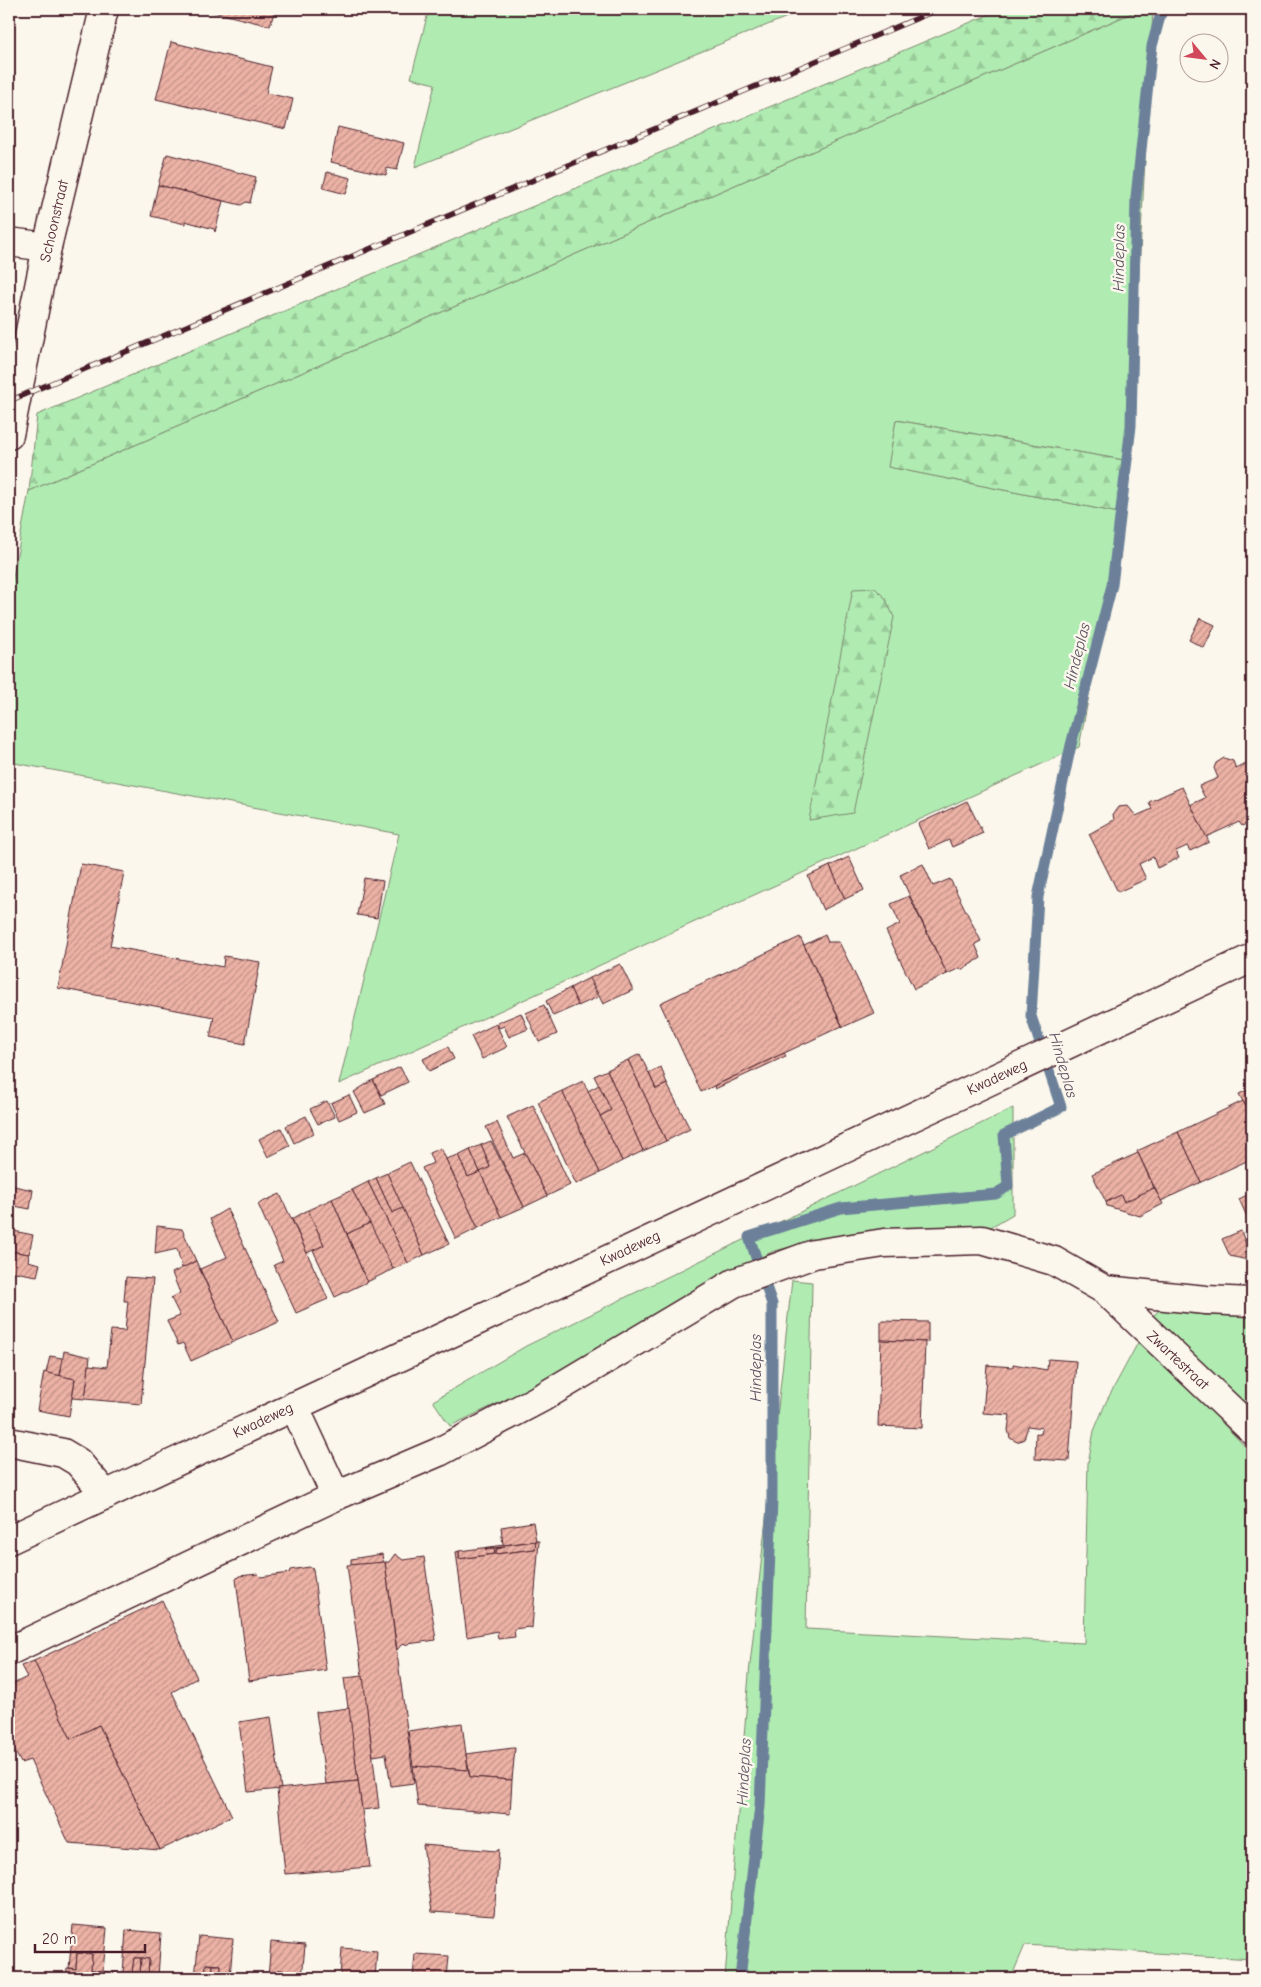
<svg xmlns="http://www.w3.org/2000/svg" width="1261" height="1987" font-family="'Comic Neue',sans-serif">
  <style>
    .grass { fill: #b0ecb2; stroke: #7d866e }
    .forest { fill: url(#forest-firs); stroke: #7d866e }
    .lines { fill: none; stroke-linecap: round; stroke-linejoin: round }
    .stream { stroke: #6c8199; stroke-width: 11 }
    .building { fill: url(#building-hatch); stroke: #4a1f2b }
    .minor-casing { stroke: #4a1f2b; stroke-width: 31 }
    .major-casing { stroke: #4a1f2b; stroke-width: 31 }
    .minor { stroke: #fbf7ec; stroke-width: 28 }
    .major { stroke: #fbf7ec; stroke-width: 28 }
    .rail-casing { stroke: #4a1f2b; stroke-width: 5.5 }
    .rail { stroke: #fbf7ec; stroke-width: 4; stroke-dasharray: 11; stroke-linecap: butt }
    .labels { text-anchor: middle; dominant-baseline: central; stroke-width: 5; stroke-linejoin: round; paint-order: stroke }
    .street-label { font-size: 15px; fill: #4a1f2b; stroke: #fbf7ec }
    .water-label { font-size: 16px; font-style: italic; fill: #5b5062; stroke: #fbf7ec }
  </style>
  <defs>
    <pattern id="forest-firs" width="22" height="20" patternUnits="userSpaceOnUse" patternTransform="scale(1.25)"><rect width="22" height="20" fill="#b0ecb2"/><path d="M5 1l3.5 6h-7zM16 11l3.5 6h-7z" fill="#99ca99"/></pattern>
    <pattern id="building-hatch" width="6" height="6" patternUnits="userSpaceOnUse" patternTransform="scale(1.25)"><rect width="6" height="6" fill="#ecb2a5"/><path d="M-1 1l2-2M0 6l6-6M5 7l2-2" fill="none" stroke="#c19087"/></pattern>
  </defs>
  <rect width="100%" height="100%" fill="#fbf7ec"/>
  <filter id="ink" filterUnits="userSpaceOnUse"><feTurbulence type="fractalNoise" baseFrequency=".02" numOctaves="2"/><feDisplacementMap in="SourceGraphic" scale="10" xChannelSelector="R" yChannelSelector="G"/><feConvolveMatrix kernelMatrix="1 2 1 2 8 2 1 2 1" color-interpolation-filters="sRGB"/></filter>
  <g filter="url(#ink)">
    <g class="grass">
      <path d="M 429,9 L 807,9 L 415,167 L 435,84 L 411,78 Z"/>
      <path d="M 1141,9 L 1153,9 L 1129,461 L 896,420 L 889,467 L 1124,514 L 1079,747 L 339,1084 L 399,834 L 9,762 L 9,599 L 29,491 Z"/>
      <path d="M 1013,1108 L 1013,1214 L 982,1232 L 815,1241 L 774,1251 L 736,1269 L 560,1374 L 450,1426 L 433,1401 L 526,1346 Z"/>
      <path d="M 792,1280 L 812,1282 L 806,1629 L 1084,1643 L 1088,1463 L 1094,1431 L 1106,1402 L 1141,1337 L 1252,1454 L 1252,1959 L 1025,1945 L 1011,1978 L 725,1978 L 749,1674 Z"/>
      <path d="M 1160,1310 L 1206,1315 L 1252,1316 L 1252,1413 L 1151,1317 Z"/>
    </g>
    <g class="forest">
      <path d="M 1002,9 L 1141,9 L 29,491 L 37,415 Z"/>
      <path d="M 896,420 L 1129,461 L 1124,514 L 888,467 Z"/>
      <path d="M 875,588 L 885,598 L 894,617 L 853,813 L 809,820 L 853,589 Z"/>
    </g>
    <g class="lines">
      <path class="stream" d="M 740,1978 L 760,1806 L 772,1500 L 772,1304 L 749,1237 L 841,1208 L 996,1194 L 1008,1186 L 1004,1135 L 1061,1107 L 1031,1016 L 1038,897 L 1071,745 L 1112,585 L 1131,426 L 1136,197 L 1152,46 L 1162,9"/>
    </g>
    <g class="building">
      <path d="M 202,9 L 275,9 L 270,26 Z"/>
      <path d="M 171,42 L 272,67 L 266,93 L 293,99 L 286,129 L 156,99 Z"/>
      <path d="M 338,127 L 404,143 L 397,170 L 387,168 L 386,175 L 331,162 Z"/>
      <path d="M 167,154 L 256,177 L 250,203 L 246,202 L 241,205 L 158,185 Z"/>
      <path d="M 327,172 L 351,178 L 346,194 L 323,188 Z"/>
      <path d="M 158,185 L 223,201 L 215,232 L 214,229 L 185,221 L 185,224 L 151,216 Z"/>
      <path d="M 1251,456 L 1252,456 L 1252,483 L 1249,482 Z"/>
      <path d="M 1200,618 L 1215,625 L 1204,648 L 1189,640 Z"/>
      <path d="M 1224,758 L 1233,761 L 1236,769 L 1252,761 L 1252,821 L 1242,826 L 1239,822 L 1206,837 L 1190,805 L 1205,798 L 1199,786 L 1218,778 L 1214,768 L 1216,763 Z"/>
      <path d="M 1182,787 L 1209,842 L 1190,851 L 1187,846 L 1176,851 L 1179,858 L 1157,868 L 1153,857 L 1139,864 L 1146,879 L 1118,892 L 1089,834 L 1114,820 L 1113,814 L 1118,807 L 1128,806 L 1136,816 L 1152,809 L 1149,802 Z"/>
      <path d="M 967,801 L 983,833 L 952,847 L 949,840 L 929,849 L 918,824 Z"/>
      <path d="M 849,857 L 864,890 L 845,899 L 830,866 Z"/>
      <path d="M 81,864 L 124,872 L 110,946 L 223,967 L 224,956 L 260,962 L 245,1044 L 210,1037 L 214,1017 L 58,988 Z"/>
      <path d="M 923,864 L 933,886 L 950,879 L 981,941 L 975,944 L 981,958 L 961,970 L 960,968 L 947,974 L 900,875 Z"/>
      <path d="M 830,866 L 845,899 L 823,910 L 808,876 Z"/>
      <path d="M 364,878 L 383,881 L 377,918 L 357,915 Z"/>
      <path d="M 909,896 L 947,974 L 914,989 L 886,931 L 900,924 L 891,904 Z"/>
      <path d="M 825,935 L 828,942 L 839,942 L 874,1013 L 843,1027 L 804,945 Z"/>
      <path d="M 800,937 L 843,1028 L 842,1026 L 701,1092 L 660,1003 Z"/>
      <path d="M 620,964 L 633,990 L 603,1004 L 590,978 Z"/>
      <path d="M 589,978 L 598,997 L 578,1006 L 570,988 Z"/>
      <path d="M 570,988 L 578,1005 L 553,1016 L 546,1001 Z"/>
      <path d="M 544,1005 L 557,1034 L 539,1042 L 526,1013 Z"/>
      <path d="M 521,1013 L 528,1029 L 509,1037 L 504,1026 L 499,1028 L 497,1023 Z"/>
      <path d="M 496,1024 L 507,1047 L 482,1059 L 471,1036 Z"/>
      <path d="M 448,1047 L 454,1059 L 429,1071 L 423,1059 Z"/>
      <path d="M 784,1053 L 786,1056 L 715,1089 L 714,1086 Z"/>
      <path d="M 640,1054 L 656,1089 L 667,1084 L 690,1129 L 666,1141 L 628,1060 Z"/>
      <path d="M 628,1060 L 666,1141 L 643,1151 L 607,1070 Z"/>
      <path d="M 400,1067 L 408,1082 L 381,1095 L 373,1080 Z"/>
      <path d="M 661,1067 L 667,1084 L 656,1089 L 649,1073 Z"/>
      <path d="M 607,1070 L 643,1151 L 622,1161 L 600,1116 L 611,1110 L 594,1076 Z"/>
      <path d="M 373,1080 L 385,1104 L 365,1113 L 354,1092 Z"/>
      <path d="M 583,1081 L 622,1161 L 600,1173 L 562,1091 Z"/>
      <path d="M 599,1085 L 611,1110 L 600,1116 L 588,1091 Z"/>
      <path d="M 1252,1088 L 1252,1118 L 1239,1094 Z"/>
      <path d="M 562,1091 L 600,1173 L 576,1184 L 538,1102 Z"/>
      <path d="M 349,1095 L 357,1112 L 339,1120 L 331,1103 Z"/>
      <path d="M 327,1101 L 335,1117 L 318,1124 L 310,1109 Z"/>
      <path d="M 1243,1101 L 1252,1118 L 1252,1161 L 1251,1159 L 1201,1182 L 1178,1132 Z"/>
      <path d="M 533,1105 L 570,1185 L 547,1196 L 507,1117 Z"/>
      <path d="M 306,1116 L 314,1133 L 294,1143 L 286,1126 Z"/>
      <path d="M 497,1122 L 513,1158 L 525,1153 L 547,1196 L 524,1207 L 486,1127 Z"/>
      <path d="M 281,1128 L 290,1146 L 268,1157 L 259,1139 Z"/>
      <path d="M 1178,1132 L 1201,1182 L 1161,1201 L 1137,1151 Z"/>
      <path d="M 491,1141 L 524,1207 L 501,1217 L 480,1172 L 490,1167 L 481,1145 Z"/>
      <path d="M 481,1145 L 490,1167 L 480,1172 L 470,1150 Z"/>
      <path d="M 441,1148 L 478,1228 L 456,1239 L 422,1168 L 433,1163 L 429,1153 Z"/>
      <path d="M 470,1150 L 480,1172 L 468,1177 L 458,1156 Z"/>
      <path d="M 1138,1153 L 1154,1188 L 1124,1202 L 1121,1195 L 1106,1202 L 1092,1174 Z"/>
      <path d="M 458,1155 L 468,1177 L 480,1172 L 501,1217 L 478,1228 L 446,1159 Z"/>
      <path d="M 410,1162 L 449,1244 L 424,1255 L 387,1173 Z"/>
      <path d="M 387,1173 L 403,1208 L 392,1213 L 376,1178 Z"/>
      <path d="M 376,1178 L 392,1213 L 403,1208 L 424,1255 L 408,1263 L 368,1182 Z"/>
      <path d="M 368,1182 L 408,1263 L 393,1269 L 352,1190 Z"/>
      <path d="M 9,1185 L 33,1190 L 30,1209 L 9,1205 Z"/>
      <path d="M 1154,1188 L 1163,1204 L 1140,1216 L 1107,1206 L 1106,1202 L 1121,1195 L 1124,1202 Z"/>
      <path d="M 352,1190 L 370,1223 L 347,1234 L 332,1199 Z"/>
      <path d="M 1251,1193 L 1252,1195 L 1252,1228 L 1239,1199 Z"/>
      <path d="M 280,1194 L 328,1299 L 296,1313 L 274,1265 L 283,1261 L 258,1204 Z"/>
      <path d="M 332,1199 L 367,1282 L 335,1297 L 313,1250 L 324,1245 L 308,1210 Z"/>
      <path d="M 227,1209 L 279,1322 L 233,1342 L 200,1269 L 227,1257 L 210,1219 Z"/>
      <path d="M 308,1210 L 324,1245 L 307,1253 L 292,1219 Z"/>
      <path d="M 370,1223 L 393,1269 L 367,1282 L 347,1234 Z"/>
      <path d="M 157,1226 L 182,1229 L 196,1261 L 182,1268 L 177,1249 L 155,1254 Z"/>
      <path d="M 9,1230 L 33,1235 L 29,1254 L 9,1251 Z"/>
      <path d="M 1241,1231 L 1252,1260 L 1252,1261 L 1230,1256 L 1222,1239 Z"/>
      <path d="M 9,1251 L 29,1254 L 28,1261 L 40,1264 L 37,1276 L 9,1271 Z"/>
      <path d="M 196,1261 L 233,1342 L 191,1361 L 183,1343 L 178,1345 L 167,1321 L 180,1316 L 171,1298 L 180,1293 L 172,1273 Z"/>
      <path d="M 126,1277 L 153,1279 L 141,1404 L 85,1399 L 89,1365 L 107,1367 L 111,1330 L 125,1331 L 128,1301 L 124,1301 Z"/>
      <path d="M 881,1321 L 928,1322 L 928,1342 L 881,1340 Z"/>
      <path d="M 881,1340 L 925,1342 L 922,1428 L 878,1426 Z"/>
      <path d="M 64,1351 L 90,1357 L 85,1399 L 72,1398 L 75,1379 L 60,1376 Z"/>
      <path d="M 50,1356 L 62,1358 L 60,1376 L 46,1373 Z"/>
      <path d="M 1048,1359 L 1076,1361 L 1069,1461 L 1035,1459 L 1036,1433 L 1041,1434 L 1042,1428 L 1028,1426 L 1024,1439 L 1017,1442 L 1010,1438 L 1008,1430 L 1010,1415 L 983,1413 L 987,1365 L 1013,1367 L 1013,1364 L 1047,1370 Z"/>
      <path d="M 44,1372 L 75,1379 L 69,1416 L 37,1410 Z"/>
      <path d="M 533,1522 L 536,1541 L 503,1545 L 501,1527 Z"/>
      <path d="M 536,1541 L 535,1549 L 496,1554 L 496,1549 L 505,1547 L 485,1549 L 494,1549 L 495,1554 L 459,1559 L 459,1551 Z"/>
      <path d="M 536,1541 L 539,1541 L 532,1628 L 529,1627 L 514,1629 L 515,1637 L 498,1639 L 497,1631 L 467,1637 L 456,1552 L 459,1551 L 459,1559 L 495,1554 L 494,1549 L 485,1549 L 505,1547 L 496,1549 L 496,1554 L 535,1549 Z"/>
      <path d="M 382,1554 L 383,1563 L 351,1565 L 351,1559 Z"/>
      <path d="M 395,1554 L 403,1560 L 424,1557 L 436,1640 L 401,1645 L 397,1650 L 385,1562 L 389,1562 Z"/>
      <path d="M 385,1562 L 414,1783 L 391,1786 L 386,1754 L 373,1756 L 347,1565 Z"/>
      <path d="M 309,1567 L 313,1569 L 326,1670 L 249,1681 L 236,1579 L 239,1576 L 258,1574 L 261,1577 L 289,1573 L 290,1570 Z"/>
      <path d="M 162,1600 L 197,1678 L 172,1692 L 232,1816 L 160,1850 L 99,1725 L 71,1739 L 34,1661 Z"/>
      <path d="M 34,1661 L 71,1739 L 99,1725 L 160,1850 L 69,1843 L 30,1760 L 21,1763 L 9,1740 L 9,1686 L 27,1677 L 21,1666 Z"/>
      <path d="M 363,1676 L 379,1808 L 362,1810 L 344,1678 Z"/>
      <path d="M 349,1708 L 358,1781 L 326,1784 L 316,1712 Z"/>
      <path d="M 271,1717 L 281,1789 L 248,1792 L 239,1722 Z"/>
      <path d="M 462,1723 L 468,1770 L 413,1766 L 408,1731 Z"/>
      <path d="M 513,1748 L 515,1748 L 512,1780 L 470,1777 L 466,1754 Z"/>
      <path d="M 413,1766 L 468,1770 L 470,1777 L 512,1780 L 510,1814 L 418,1806 Z"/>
      <path d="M 358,1781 L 370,1867 L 285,1874 L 277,1789 Z"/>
      <path d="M 423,1845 L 497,1851 L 499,1849 L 494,1916 L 432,1912 Z"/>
      <path d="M 73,1925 L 107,1928 L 103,1971 L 91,1970 L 92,1954 L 77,1953 L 76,1969 L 69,1968 Z"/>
      <path d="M 126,1930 L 161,1933 L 158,1977 L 148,1976 L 149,1959 L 141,1958 L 134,1958 L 132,1974 L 123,1974 Z"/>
      <path d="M 199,1936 L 233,1939 L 230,1978 L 220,1978 L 221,1965 L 206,1964 L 205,1978 L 195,1978 Z"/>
      <path d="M 271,1942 L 305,1945 L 302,1978 L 292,1978 L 293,1971 L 278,1970 L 277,1978 L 268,1978 Z"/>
      <path d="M 342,1948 L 377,1951 L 375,1978 L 350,1976 L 349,1978 L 340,1978 Z"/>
      <path d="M 77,1953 L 92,1954 L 91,1970 L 109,1972 L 108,1978 L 66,1978 L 67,1968 L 76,1969 Z"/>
      <path d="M 415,1954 L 449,1956 L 447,1978 L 413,1978 Z"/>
      <path d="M 134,1958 L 141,1958 L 140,1978 L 108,1978 L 108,1972 L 132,1974 Z"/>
      <path d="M 141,1958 L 149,1959 L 148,1976 L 176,1978 L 140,1978 Z"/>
      <path d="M 206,1964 L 213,1965 L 212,1978 L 205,1978 Z"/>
      <path d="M 213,1965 L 221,1965 L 220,1978 L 212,1978 Z"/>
      <path d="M 278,1970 L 285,1971 L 285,1978 L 277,1978 Z"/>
      <path d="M 285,1971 L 293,1971 L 292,1978 L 285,1978 Z"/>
    </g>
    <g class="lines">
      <defs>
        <g id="minor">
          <path d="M 9,242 L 47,247"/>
          <path d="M 9,435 L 47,247 L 104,9"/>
          <path d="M 1105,1290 L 1252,1430"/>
          <path d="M 294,1406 L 336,1496"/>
          <path d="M 9,1442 L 63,1453 L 78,1462 L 106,1495"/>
          <path d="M 9,1651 L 336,1496 L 439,1452 L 543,1397 L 734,1283 L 814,1254 L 884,1243 L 982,1240 L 1054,1261 L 1105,1290 L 1206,1300 L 1252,1302"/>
        </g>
        <path id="major" d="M 9,1540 L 1252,958"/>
      </defs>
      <use href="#minor" class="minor-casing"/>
      <use href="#major" class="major-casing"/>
      <use href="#minor" class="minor"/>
      <use href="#major" class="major"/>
      <defs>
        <path id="rail" d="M 9,401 L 939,9"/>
      </defs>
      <use href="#rail" class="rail-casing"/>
      <use href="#rail" class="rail"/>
    </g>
  </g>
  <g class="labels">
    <g class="street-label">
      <text transform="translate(54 221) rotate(-77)">Schoonstraat</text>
      <text transform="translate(997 1077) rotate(-25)">Kwadeweg</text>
      <text transform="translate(630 1248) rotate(-25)">Kwadeweg</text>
      <text transform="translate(1178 1360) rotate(43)">Zwartestraat</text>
      <text transform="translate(263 1420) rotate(-25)">Kwadeweg</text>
    </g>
    <g class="water-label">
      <text transform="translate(1119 258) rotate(-89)">Hindeplas</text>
      <text transform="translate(1077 656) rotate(-76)">Hindeplas</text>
      <text transform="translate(1063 1065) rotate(74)">Hindeplas</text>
      <text transform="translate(756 1368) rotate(-90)">Hindeplas</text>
      <text transform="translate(744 1772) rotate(-87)">Hindeplas</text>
    </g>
  </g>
  <rect width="1261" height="1987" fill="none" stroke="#fbf7ec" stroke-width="30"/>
  <rect x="15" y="15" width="1231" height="1957" fill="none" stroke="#4a1f2b" stroke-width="2" filter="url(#ink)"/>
  <g transform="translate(1204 58) rotate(119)"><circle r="24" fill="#fbf7ec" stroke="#b4a19f"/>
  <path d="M0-4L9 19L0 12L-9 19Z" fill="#d1495b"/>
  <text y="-8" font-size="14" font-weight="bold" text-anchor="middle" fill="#4a1f2b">N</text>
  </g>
  <path d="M35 1944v8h110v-8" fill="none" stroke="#4a1f2b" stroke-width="2.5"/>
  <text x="42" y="1944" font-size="15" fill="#4a1f2b" stroke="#fbf7ec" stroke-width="4" paint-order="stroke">20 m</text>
</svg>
